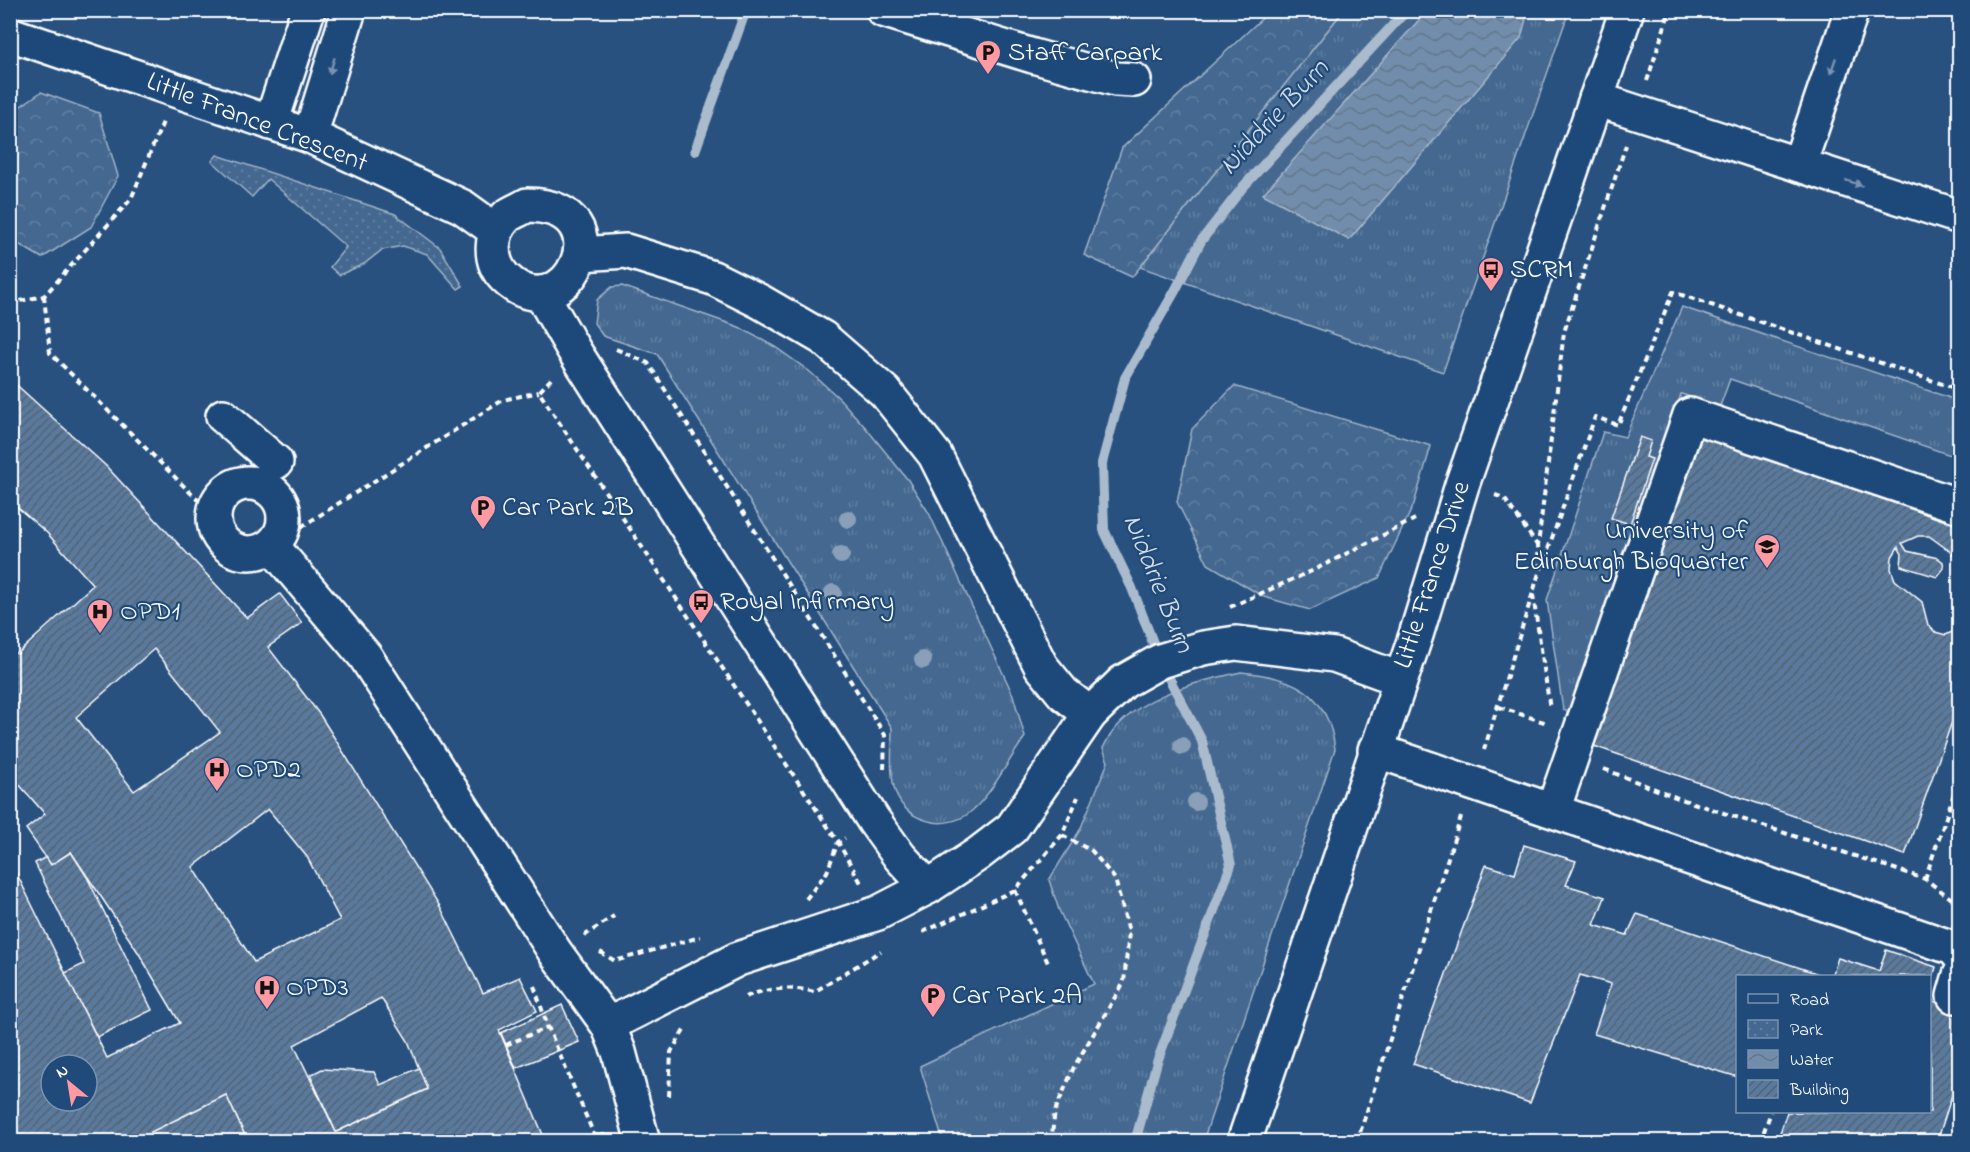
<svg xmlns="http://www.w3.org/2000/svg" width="1970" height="1152" font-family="'Indie Flower',sans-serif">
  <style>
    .grass { fill: url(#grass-tufts); stroke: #a2b4c8; stroke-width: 1.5 }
    .forest { fill: url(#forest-crowns); stroke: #a2b4c8; stroke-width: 1.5 }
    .park { fill: url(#park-dots); stroke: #a2b4c8; stroke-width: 1.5 }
    .water { fill: url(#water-waves); stroke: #aabbcd; stroke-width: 1.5 }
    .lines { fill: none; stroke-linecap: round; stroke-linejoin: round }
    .stream { stroke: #aabbcd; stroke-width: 10 }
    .building { fill: url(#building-hatch); stroke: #fff; stroke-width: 1.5; fill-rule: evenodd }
    .minor-casing { stroke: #fff; stroke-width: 38 }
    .path { stroke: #fff; stroke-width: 4; stroke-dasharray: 6 4.5; stroke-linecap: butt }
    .minor { stroke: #1f4a7a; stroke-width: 33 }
    .tree { fill: #8aa0b9 }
    .oneway { fill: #7992af }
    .labels { text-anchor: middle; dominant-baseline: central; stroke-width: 4.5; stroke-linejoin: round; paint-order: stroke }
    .poi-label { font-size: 27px; fill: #fff; stroke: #1f4a7a; text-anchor: start }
    .street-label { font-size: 27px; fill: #fff; stroke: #1f4a7a }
    .water-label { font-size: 28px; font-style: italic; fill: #d4dde6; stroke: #1f4a7a }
  </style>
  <defs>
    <pattern id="grass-tufts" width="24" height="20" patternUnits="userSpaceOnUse" patternTransform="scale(1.5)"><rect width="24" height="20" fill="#446890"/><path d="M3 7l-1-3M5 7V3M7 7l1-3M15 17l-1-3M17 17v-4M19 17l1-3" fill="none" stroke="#607fa1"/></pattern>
    <pattern id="forest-crowns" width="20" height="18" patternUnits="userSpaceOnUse" patternTransform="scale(1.5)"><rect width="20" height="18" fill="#446890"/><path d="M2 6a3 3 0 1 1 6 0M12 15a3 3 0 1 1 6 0" fill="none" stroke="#607fa1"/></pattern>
    <pattern id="park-dots" width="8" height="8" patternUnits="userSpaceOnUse" patternTransform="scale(1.5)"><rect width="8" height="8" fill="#446890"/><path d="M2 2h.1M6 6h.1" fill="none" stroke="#607fa1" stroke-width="1.8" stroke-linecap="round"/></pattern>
    <pattern id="water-waves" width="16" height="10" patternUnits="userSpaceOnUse" patternTransform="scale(1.5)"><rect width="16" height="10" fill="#718dab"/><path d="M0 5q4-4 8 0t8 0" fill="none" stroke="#64768a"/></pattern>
    <pattern id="building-hatch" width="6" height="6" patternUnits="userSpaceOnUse" patternTransform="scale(1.5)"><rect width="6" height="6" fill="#5a7a9d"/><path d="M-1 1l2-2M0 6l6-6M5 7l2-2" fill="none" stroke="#536374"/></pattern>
  </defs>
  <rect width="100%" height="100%" fill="#28517f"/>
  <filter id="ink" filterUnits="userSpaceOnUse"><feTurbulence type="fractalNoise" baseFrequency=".0167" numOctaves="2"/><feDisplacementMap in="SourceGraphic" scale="12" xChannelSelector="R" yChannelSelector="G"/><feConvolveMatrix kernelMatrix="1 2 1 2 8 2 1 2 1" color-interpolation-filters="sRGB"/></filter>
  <g filter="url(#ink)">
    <g class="grass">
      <path d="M 1343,11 L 1569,11 L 1443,372 L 1140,267 Z"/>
      <path d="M 622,286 L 739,327 L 775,347 L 809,371 L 839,398 L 866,428 L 908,480 L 929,513 L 1013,695 L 1025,737 C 1009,759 990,798 968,814 C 958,821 944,824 933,822 C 883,813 892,766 892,728 L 657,354 L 603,336 L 594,323 L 597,300 L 612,287 Z"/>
      <path d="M 1682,307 L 1959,401 L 1959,458 L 1730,379 L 1720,406 L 1681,394 L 1572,713 L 1563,710 L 1547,600 L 1603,432 L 1625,437 Z"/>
      <path d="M 1241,672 C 1293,677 1328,691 1335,749 L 1203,1141 L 943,1141 L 920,1066 L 1094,984 L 1059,910 L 1049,880 L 1080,830 L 1108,762 L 1103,748 C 1126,698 1192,683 1241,672 Z"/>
    </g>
    <g class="forest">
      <path d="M 1270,11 L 1343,11 L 1132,277 L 1084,255 L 1122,148 Z"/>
      <path d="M 41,92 L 99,113 L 118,176 L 91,227 L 42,258 L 10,239 L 11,113 Z"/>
      <path d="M 1234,386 L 1431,446 L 1414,504 L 1379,578 L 1310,610 L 1264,597 L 1208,564 L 1177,502 L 1192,429 Z"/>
    </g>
    <path class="park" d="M 217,155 L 395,214 L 440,248 L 463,286 L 458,289 L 427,254 L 403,246 L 382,250 L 364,264 L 339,275 L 330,267 L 346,247 L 268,179 L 252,197 L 212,161 Z"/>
    <path class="water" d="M 1427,11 L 1528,11 L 1521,38 L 1349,240 L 1263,194 Z"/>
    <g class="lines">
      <g class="stream">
        <path d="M 695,151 L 746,10"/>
        <path d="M 1135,1142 L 1157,1062 L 1231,865 L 1202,741 L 1160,661 L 1132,588 L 1104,530 L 1102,463 L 1125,378 L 1175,291 L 1201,241 L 1243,187 L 1407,10"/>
      </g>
    </g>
    <g class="building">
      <path d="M 10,379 L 106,466 L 247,618 L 280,594 L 302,623 L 268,647 L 320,715 L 441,908 L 483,993 L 520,977 L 537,1011 L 499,1030 L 546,1142 L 248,1142 L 226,1095 L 151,1132 L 155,1142 L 10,1142 L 10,860 L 107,1058 L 180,1023 L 138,952 L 71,852 L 51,865 L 26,829 L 45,814 L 10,774 L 10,647 L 17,654 L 93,585 L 47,533 L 10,501 ZM 154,649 L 220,732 L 134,791 L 76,717 ZM 268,809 L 307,857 L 340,920 L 254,962 L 193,867 ZM 381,998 L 408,1041 L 427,1089 L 336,1132 L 294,1045 ZM 51,1065 L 87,1065 L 87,1101 L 51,1101 Z"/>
      <path d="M 1702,436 L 1960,526 L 1960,563 L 1951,552 L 1929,536 L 1918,536 L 1902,543 L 1907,551 L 1938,558 L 1943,562 L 1944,568 L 1937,577 L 1901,566 L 1902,554 L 1898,547 L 1892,557 L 1891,569 L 1895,580 L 1922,602 L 1928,625 L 1935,632 L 1946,635 L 1960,628 L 1960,699 L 1905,855 L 1594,746 Z"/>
      <path d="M 1640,437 L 1651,441 L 1646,457 L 1652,459 L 1630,524 L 1611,518 Z"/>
      <path d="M 1524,845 L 1576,861 L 1566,885 L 1605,897 L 1594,925 L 1627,935 L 1637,914 L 1825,976 L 1738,976 L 1738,1077 L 1594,1034 L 1611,984 L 1580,975 L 1530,1103 L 1413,1064 L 1486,865 L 1515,874 Z"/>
      <path d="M 71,852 L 87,877 L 152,1010 L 97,1037 L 65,973 L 84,964 L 35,863 L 46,857 L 51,865 Z"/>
      <path d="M 1886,950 L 1936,967 L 1930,988 L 1930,976 L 1832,976 L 1838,958 L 1879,971 Z"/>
      <path d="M 1930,1000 L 1960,1010 L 1960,1070 L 1937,1142 L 1777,1142 L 1787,1112 L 1930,1112 Z"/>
      <path d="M 562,1005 L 579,1042 L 516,1068 L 501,1033 Z"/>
      <path d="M 419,1068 L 427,1089 L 336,1132 L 310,1075 L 322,1069 L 374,1072 L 380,1085 Z"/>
      <path d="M 226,1095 L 248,1142 L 155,1142 L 151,1132 Z"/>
    </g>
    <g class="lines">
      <defs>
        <g id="minor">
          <path d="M 883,10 L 1033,56 L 1116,79 L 1134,80"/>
          <path d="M 10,34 L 310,136 L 463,207 L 495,230"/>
          <path d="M 1596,99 L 1960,217"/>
          <path d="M 271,123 L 308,10"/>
          <path d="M 310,136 L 349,10"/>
          <path d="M 1799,165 L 1852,10"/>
          <path d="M 527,205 C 629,206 565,337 505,278 C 488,261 490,232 507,216 C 512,212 521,209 527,205 Z"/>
          <path d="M 581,254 L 626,251 L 713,278 L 761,302 L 823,338 L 885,392 L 935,455 L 1041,666 L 1063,693 L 1090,714"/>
          <path d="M 541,293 L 575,352 L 874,821 L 900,857 L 928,887"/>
          <path d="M 223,416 L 276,462"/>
          <circle cx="249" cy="518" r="35"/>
          <path d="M 272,546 L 365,656 L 555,952 L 608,1025 L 619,1052 L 643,1142"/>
          <path d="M 1375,750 L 1953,948 L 1960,956"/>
          <path d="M 1553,810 L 1690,415 L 1960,506"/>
          <path d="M 1954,996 L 1960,975"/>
          <path d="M 608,1025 L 738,959 L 878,913 L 928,887 L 978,854 L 1012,828 L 1090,714 L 1123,682 L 1160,661 L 1203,648 L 1236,643 L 1334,655 L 1400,679"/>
          <path d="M 1244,1142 L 1416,635 L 1462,485 L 1627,10"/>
        </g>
      </defs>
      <use href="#minor" class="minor-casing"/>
      <g class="path">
        <path d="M 1647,81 L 1670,10"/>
        <path d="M 44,296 L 50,353 L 213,515"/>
        <path d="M 10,303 L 44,296 L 131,199 L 163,122"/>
        <path d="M 616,349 L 648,363 L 885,735 L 884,771"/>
        <path d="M 551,379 L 539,392 L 838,842 L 861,883"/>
        <path d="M 1495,495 L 1504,498 L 1537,545"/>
        <path d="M 301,527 L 503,400 L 539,392"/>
        <path d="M 1541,569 L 1595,417 L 1618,425 L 1673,292 L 1960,390"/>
        <path d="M 1533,595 L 1550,709"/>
        <path d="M 1230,607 L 1314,570 L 1415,519"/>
        <path d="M 1499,707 L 1547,723"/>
        <path d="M 1484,750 L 1539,573 L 1538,545 L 1564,332 L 1626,145"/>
        <path d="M 1604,769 L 1678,798 L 1925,879 L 1960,905"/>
        <path d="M 1925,879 L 1960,776"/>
        <path d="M 1015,890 L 1048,963"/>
        <path d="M 806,899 L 827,872 L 838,842 L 845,838"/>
        <path d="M 923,932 L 1015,890 L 1062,835 L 1078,797"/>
        <path d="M 584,936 L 614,916"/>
        <path d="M 600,952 L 615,961 L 700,937"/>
        <path d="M 534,986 L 548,1027 L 595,1137 L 605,1135"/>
        <path d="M 746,997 C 764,988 795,986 814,992 L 881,951"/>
        <path d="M 506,1045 L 548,1027"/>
        <path d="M 669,1096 L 671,1052 L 686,1027"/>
        <path d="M 1051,1142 L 1055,1111 L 1074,1067 L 1124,982 L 1129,932 L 1115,879 L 1092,851 L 1062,835"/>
        <path d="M 1357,1142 L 1461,817"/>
        <path d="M 1760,1142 L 1771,1112"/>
      </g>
      <use href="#minor" class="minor"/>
    </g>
    <g class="tree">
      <circle cx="848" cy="519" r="9"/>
      <circle cx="841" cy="555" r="9"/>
      <circle cx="833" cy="593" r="9"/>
      <circle cx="923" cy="660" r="9"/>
      <circle cx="1182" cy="746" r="9"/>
      <circle cx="1196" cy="802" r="9"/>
    </g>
    <defs><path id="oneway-solid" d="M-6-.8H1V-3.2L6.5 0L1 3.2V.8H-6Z" transform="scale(1.5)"/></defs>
    <g class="oneway">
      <use href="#oneway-solid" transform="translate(332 66) rotate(107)"/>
      <use href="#oneway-solid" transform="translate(1833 66) rotate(109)"/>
      <use href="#oneway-solid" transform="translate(1854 183) rotate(18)"/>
    </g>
  </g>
  <defs>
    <symbol id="parking-pin" viewBox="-11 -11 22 30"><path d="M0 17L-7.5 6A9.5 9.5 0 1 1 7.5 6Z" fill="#ff9aa2" stroke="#1f4a7a"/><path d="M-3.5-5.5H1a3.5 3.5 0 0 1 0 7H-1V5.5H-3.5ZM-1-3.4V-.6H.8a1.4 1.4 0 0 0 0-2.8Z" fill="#111"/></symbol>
    <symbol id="bus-pin" viewBox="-11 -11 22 30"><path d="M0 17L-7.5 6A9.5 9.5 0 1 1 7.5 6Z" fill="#ff9aa2" stroke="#1f4a7a"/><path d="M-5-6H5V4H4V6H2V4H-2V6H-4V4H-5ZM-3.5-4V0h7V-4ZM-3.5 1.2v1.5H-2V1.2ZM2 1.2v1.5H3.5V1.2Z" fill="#111"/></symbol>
    <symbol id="university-pin" viewBox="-11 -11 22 30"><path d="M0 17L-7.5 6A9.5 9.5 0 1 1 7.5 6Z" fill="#ff9aa2" stroke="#1f4a7a"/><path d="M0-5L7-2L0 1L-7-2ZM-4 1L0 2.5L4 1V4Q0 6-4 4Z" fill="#111"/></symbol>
    <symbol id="hospital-pin" viewBox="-11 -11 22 30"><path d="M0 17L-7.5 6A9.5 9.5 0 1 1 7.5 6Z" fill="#ff9aa2" stroke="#1f4a7a"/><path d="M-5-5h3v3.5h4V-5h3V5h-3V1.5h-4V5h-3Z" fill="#111"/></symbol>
  </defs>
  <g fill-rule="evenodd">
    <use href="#parking-pin" x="973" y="38" width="30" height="40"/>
    <use href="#bus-pin" x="1476" y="255" width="30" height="40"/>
    <use href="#parking-pin" x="468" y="493" width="30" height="40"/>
    <use href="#university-pin" x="1752" y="532" width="30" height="40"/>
    <use href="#bus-pin" x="686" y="587" width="30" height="40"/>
    <use href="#hospital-pin" x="85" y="597" width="30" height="40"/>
    <use href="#hospital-pin" x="202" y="755" width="30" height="40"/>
    <use href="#hospital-pin" x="252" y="973" width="30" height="40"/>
    <use href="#parking-pin" x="918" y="981" width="30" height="40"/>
  </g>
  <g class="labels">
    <g class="poi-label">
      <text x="1008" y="53">Staff Carpark</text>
      <text x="1510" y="270">SCRM</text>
      <text x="502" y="508">Car Park 2B</text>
      <text x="1748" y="531" text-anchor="end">University of<tspan x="1748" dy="31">Edinburgh Bioquarter</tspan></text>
      <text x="720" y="602">Royal Infirmary</text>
      <text x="120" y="612">OPD1</text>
      <text x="236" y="770">OPD2</text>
      <text x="286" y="988">OPD3</text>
      <text x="952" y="996">Car Park 2A</text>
    </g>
    <g class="street-label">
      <text transform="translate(257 123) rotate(21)">Little France Crescent</text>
      <text transform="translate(1433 575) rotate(-72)">Little France Drive</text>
    </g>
    <g class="water-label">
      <text transform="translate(1275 118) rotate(-47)">Niddrie Burn</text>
      <text transform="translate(1157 584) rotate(68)">Niddrie Burn</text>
    </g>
  </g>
  <rect width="1970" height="1152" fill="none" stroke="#1f4a7a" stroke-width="36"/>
  <rect x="18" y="18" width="1934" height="1116" fill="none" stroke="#fff" stroke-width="2" filter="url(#ink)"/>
  <rect x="1736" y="975" width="195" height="138" fill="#1f4a7a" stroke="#7992af" stroke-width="1.5"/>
  <rect x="1748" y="994" width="30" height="9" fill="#1f4a7a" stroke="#7992af" stroke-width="1.5"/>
  <text x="1790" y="1005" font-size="18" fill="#ffffff">Road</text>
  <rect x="1748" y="1020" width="30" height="18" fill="url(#park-dots)" stroke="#7992af" stroke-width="1.5"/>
  <text x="1790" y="1035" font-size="18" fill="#ffffff">Park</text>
  <rect x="1748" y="1050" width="30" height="18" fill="url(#water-waves)" stroke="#7992af" stroke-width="1.5"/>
  <text x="1790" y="1065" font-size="18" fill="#ffffff">Water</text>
  <rect x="1748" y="1080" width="30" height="18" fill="url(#building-hatch)" stroke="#7992af" stroke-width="1.5"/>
  <text x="1790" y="1095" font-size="18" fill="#ffffff">Building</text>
  <g transform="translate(69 1083) rotate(330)"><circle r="28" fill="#1f4a7a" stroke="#7992af" stroke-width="1.5"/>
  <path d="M0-4.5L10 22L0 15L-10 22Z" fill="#ff9aa2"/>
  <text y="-9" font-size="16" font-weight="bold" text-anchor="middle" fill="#ffffff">N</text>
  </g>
</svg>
